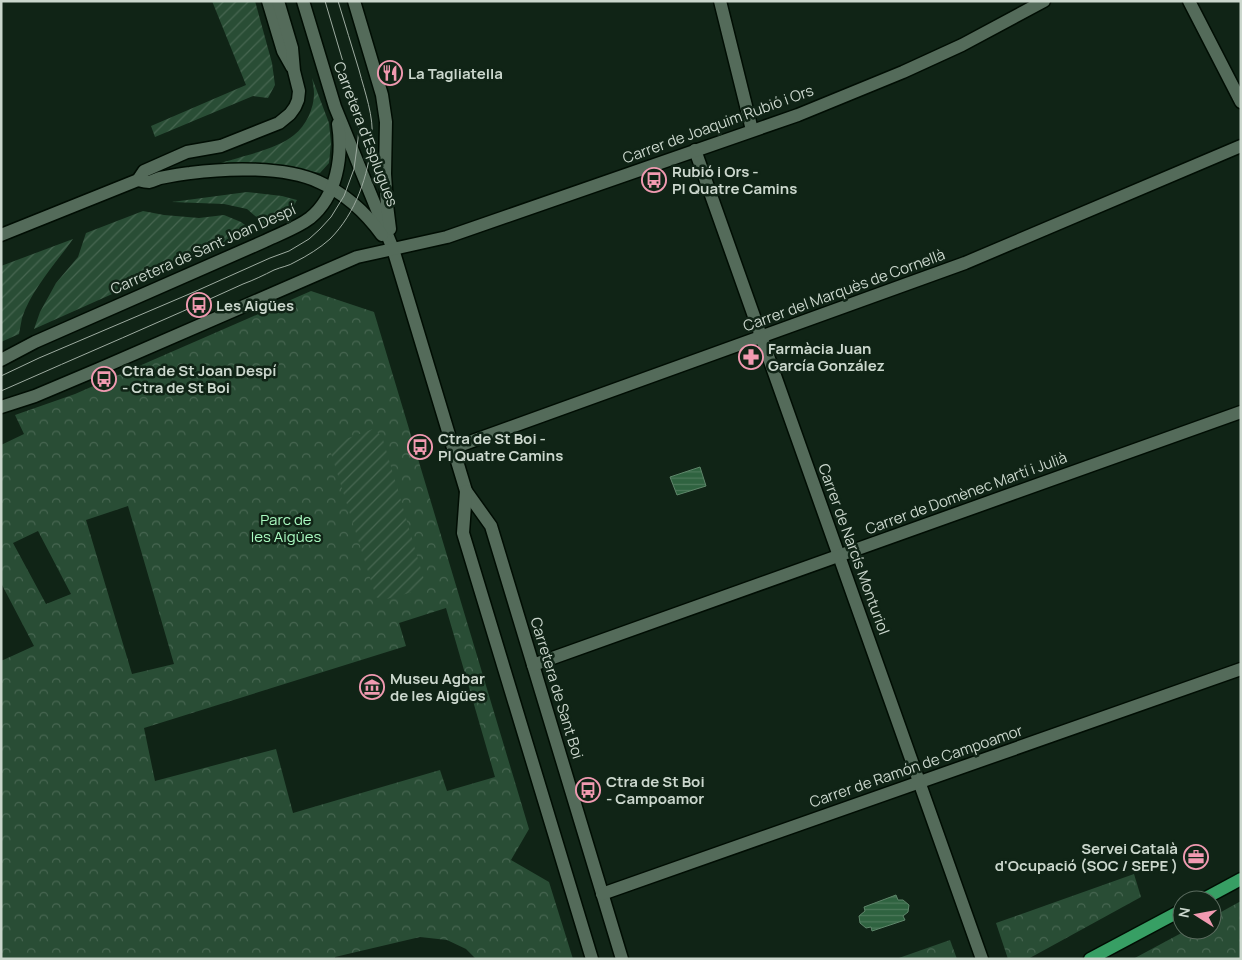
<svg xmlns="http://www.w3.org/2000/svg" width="1242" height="960" font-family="Manrope,sans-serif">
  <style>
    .park { fill: url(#park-crowns); fill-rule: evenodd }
    .garden { fill: url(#garden-furrows) }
    .water { fill: url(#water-rules); stroke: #5e866a }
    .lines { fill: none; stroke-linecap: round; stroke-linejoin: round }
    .minor-casing { stroke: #000d03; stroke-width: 15 }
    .major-casing { stroke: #000d03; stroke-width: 15 }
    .minor { stroke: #546b5a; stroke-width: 12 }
    .major { stroke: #379f64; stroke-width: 12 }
    .tram { stroke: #9eaca1; stroke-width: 1 }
    .labels { text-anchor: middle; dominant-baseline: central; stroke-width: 5; stroke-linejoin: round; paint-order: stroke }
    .poi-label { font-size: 15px; font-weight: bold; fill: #cbd7cd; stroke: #102416; text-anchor: start }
    .street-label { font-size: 15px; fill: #cbd7cd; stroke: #102416 }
    .park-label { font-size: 15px; fill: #aafac1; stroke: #102416 }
  </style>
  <defs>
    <pattern id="park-crowns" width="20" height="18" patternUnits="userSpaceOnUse" patternTransform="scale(1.25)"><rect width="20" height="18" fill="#294d35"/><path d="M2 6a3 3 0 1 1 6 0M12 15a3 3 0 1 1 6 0" fill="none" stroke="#476651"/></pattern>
    <pattern id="garden-furrows" width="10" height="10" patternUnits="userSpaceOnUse" patternTransform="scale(1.25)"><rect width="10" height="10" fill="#294d35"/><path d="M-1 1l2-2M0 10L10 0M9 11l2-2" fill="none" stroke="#476651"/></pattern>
    <pattern id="water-rules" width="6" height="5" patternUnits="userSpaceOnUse" patternTransform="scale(1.25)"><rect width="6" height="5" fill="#2f6340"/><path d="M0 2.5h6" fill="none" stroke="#4c795a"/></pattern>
  </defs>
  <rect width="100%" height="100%" fill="#102416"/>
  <g class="park">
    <path d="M 311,291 L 374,312 L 529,829 L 511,860 L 549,882 L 573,959 L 476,959 L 466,949 L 447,940 L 420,937 L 335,957 L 335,959 L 1,959 L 1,661 L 34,646 L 1,583 L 1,445 L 24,434 L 15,415 L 75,394 ZM 128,506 L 174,664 L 132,674 L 86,520 ZM 38,531 L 71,594 L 46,604 L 13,543 ZM 446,608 L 495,777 L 447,791 L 440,770 L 293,813 L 276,749 L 155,781 L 144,728 L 406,646 L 399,623 Z"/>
    <path d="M 1134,874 L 1141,897 L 1028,959 L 1008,959 L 996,923 Z"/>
    <path d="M 1241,901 L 1241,959 L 1133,959 L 1187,930 L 1212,930 L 1212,917 Z"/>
    <path d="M 950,940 L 957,959 L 896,959 Z"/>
  </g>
  <g class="garden">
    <path d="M 212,1 L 255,1 L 272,63 L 275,85 L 268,98 L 253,96 L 155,137 L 151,126 L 246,85 Z"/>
    <path d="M 312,78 L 329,123 L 331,143 L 329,163 L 320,173 L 280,166 L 221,163 C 242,156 278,149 294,135 C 306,126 314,108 314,94 C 314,89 313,83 312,78 Z"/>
    <path d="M 247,192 L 282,196 L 297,200 L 288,216 L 267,226 L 247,209 L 224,204 L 172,202 Z"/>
    <path d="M 143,211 L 164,215 L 199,218 L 224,215 L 241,222 L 253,231 L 34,329 L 40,312 L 56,283 L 78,257 L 86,233 Z"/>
    <path d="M 73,239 C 56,263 31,290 22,318 C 21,323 20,329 19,334 L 1,342 L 1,266 Z"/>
    <path d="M 373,429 L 382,436 L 425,583 L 420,590 L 383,600 L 376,597 L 330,450 L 335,443 Z"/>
  </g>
  <g class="water">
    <path d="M 700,467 L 706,486 L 677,495 L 670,477 Z"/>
    <path d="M 896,895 L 898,900 L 903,900 L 909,905 L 908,912 L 903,916 L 905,920 L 872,931 L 871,927 L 866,928 L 860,923 L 859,916 L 865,911 L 864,907 Z"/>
  </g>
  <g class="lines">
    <defs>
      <g id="minor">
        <path d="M 268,1 L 283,51 L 292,67"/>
        <path d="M 303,1 L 335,107 L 393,249 L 466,491 L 491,526 L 622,959"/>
        <path d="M 354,1 L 382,95 L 386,122 L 385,174 L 387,205 L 390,229"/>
        <path d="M 720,1 L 752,130"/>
        <path d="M 1189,1 L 1241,102"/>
        <path d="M 695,150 L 982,959"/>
        <path d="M 138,180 C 142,181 146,182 149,182 C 153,181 157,179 160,178 C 170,176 180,174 190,173 C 227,168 285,166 319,182 C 344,193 366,213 382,235"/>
        <path d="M 1,235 L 138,180 L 144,171 L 187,152 L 221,146 L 279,123 L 290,114 L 295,107 L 298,100 L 299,91 L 294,71 L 292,48 L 278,1"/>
        <path d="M 1,360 L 35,342 L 265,241 C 279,234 297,228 310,218 C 337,196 343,156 338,124"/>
        <path d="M 1,407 L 35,396 L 99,369 L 357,257 L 447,237 L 798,115 L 903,72 L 962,45 L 1044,1"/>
        <path d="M 453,448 L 965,263 L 1241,146"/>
        <path d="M 466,491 L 463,533 L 592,959"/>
        <path d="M 533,665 L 1241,412"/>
        <path d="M 602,894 L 1241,669"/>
      </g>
      <g id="major">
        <path d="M 1202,900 L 1241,879"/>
        <path d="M 1090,959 L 1182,910"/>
      </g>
    </defs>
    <use href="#minor" class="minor-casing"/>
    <use href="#major" class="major-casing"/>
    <use href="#minor" class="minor"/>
    <use href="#major" class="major"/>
    <g class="tram">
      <path d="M 1,376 L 39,358 L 194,292 L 270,258 L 289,251 L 309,239 L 320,229 L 331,217 L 344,196 L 354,169 L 358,139 L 359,126 L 354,99 L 325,1"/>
      <path d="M 1,391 C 82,355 163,321 243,284 C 254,280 264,275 274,270 C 281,267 289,266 295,262 C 307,256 320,248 330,239 C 356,213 368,176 372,140 C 374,116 365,93 359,70 C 352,47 345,24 338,1"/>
    </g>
  </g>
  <defs>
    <symbol id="restaurant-ring" viewBox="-11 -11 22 22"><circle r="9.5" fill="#102416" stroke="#f19ab1" stroke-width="1.5"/><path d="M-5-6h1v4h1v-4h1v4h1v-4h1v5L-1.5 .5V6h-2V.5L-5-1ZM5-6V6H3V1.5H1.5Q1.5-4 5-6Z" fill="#f19ab1"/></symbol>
    <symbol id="bus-ring" viewBox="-11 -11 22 22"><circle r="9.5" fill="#102416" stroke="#f19ab1" stroke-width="1.5"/><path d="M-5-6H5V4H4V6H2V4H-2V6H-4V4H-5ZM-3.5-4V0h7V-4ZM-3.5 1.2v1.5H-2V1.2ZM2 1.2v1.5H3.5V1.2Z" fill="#f19ab1"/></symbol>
    <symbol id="pharmacy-ring" viewBox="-11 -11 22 22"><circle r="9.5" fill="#102416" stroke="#f19ab1" stroke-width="1.5"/><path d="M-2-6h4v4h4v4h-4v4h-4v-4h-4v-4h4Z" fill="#f19ab1"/></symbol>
    <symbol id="museum-ring" viewBox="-11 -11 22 22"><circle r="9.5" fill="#102416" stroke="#f19ab1" stroke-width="1.5"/><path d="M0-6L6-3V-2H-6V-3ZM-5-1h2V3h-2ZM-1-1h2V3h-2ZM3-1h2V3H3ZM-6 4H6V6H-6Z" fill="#f19ab1"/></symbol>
    <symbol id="office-ring" viewBox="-11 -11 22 22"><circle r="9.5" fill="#102416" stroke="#f19ab1" stroke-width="1.5"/><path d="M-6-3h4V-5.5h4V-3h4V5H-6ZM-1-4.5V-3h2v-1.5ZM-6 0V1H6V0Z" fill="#f19ab1"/></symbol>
  </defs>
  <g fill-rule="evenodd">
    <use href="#restaurant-ring" x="376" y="59" width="28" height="28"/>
    <use href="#bus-ring" x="640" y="166" width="28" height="28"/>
    <use href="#bus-ring" x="185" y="291" width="28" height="28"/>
    <use href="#pharmacy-ring" x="737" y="343" width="28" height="28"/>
    <use href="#bus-ring" x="90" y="365" width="28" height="28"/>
    <use href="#bus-ring" x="406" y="433" width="28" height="28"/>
    <use href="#museum-ring" x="358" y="673" width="28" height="28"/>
    <use href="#bus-ring" x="574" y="776" width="28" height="28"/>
    <use href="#office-ring" x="1182" y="843" width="28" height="28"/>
  </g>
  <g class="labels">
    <g class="poi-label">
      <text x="408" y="73">La Tagliatella</text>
      <text x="672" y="171">Rubió i Ors -<tspan x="672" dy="17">Pl Quatre Camins</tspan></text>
      <text x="216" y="305">Les Aigües</text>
      <text x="768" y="348">Farmàcia Juan<tspan x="768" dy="17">García González</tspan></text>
      <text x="122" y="370">Ctra de St Joan Despí<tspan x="122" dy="17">- Ctra de St Boi</tspan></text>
      <text x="438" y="438">Ctra de St Boi -<tspan x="438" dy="17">Pl Quatre Camins</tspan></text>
      <text x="390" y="678">Museu Agbar<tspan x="390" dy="17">de les Aigües</tspan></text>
      <text x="606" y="781">Ctra de St Boi<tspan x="606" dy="17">- Campoamor</tspan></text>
      <text x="1178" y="848" text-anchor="end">Servei Català<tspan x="1178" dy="17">d'Ocupació (SOC / SEPE )</tspan></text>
    </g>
    <g class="street-label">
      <text transform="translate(718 124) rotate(-20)">Carrer de Joaquim Rubió i Ors</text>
      <text transform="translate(366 134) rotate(69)">Carretera d'Esplugues</text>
      <text transform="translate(203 249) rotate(-24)">Carretera de Sant Joan Despí</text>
      <text transform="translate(844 290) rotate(-20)">Carrer del Marquès de Cornellà</text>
      <text transform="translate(966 493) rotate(-20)">Carrer de Domènec Martí i Julià</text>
      <text transform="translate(854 549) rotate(70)">Carrer de Narcís Monturiol</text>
      <text transform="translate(557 688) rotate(73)">Carretera de Sant Boi</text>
      <text transform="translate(916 766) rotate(-19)">Carrer de Ramón de Campoamor</text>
    </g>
    <g class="park-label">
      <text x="286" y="519">Parc de<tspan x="286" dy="17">les Aigües</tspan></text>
    </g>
  </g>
  <rect width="1242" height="960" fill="none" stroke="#cbd7cd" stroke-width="5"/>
  <g transform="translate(1197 915) rotate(281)"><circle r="24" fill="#102416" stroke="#5b6c5f"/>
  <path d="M0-4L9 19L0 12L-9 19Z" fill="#f19ab1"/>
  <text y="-8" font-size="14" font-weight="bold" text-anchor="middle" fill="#cbd7cd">N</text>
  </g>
</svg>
